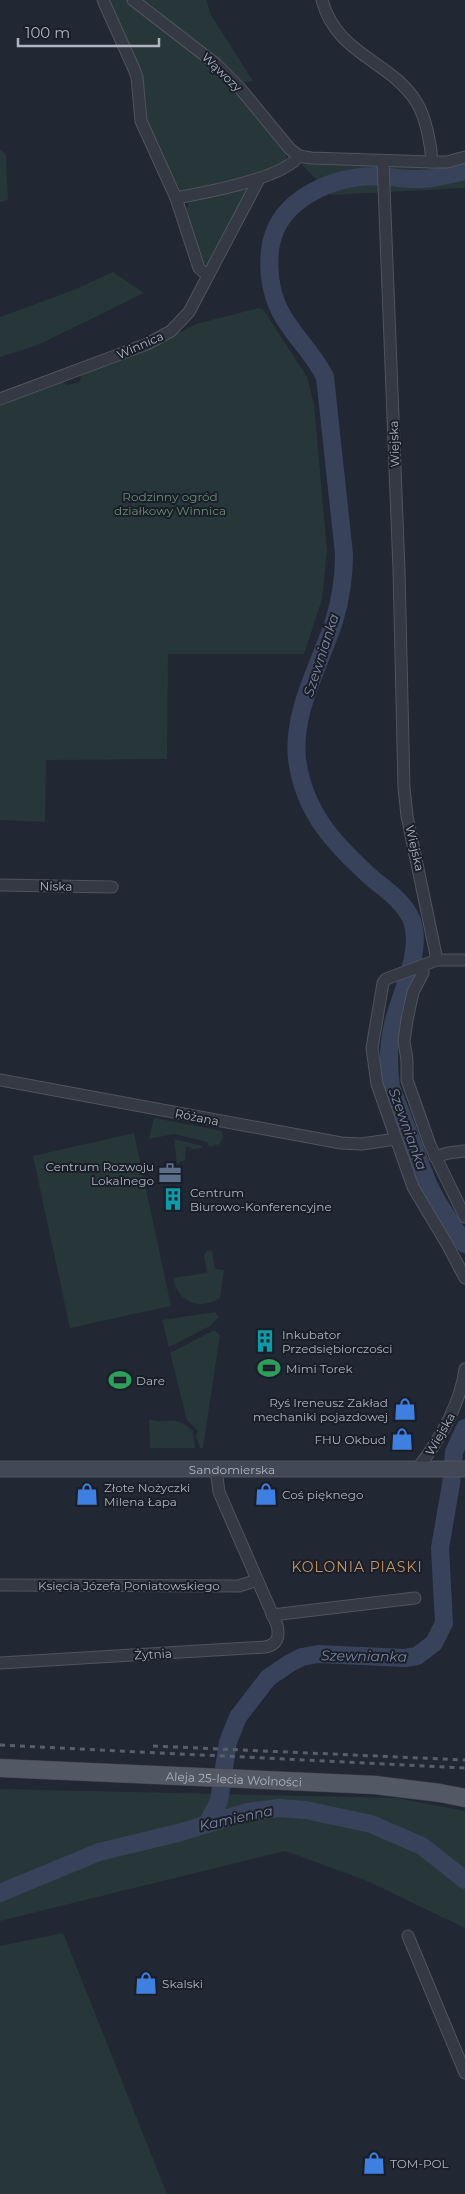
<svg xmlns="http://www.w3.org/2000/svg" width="465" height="2194" font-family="Montserrat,sans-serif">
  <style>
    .green { fill: #273638 }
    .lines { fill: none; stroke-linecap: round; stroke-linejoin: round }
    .river { stroke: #38435b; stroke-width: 18 }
    .street-casing { stroke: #4f545f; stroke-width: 13 }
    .secondary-casing { stroke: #4f545f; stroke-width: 17 }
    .primary-casing { stroke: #3e424d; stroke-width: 19 }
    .street { stroke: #343944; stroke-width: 11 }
    .secondary { stroke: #434856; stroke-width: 15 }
    .primary { stroke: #525864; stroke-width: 18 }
    .rail { stroke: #585f6c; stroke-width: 3; stroke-dasharray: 5 5; stroke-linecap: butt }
    .labels { text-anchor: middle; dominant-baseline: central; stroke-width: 4; stroke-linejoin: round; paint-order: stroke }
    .street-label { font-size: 12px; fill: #aeb4c1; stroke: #1a1e28 }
    .park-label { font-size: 12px; fill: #698e75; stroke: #1a1e28 }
    .poi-label { font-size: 12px; fill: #aeb4c1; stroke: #1a1e28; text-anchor: start }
    .water-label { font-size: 14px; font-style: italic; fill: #7a88a6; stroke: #1a1e28 }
    .neighbourhood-label { font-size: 14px; letter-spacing: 1px; fill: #c59764; stroke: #1a1e28 }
  </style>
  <rect width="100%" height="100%" fill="#212733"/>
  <g class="green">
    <path d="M 107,0 L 127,0 L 207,62 L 240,94 L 286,154 L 286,161 L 249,179 L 183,192 L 180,190 L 148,129 L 142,101 Z"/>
    <path d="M 142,0 L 206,0 L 211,15 L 253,81 L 244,82 L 202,45 Z"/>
    <path d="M 0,149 L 6,154 L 8,200 L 0,202 Z"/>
    <path d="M 465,161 L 465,188 L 332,195 L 301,164 L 425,165 Z"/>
    <path d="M 247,188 L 248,189 L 208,265 L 204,263 L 186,210 L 190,200 Z"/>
    <path d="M 113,272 L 144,293 L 38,345 L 0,357 L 0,317 L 71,291 Z"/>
    <path d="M 258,308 L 263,309 L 307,377 L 314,404 L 327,551 L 322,599 L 304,654 L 168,654 L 167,759 L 46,760 L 45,822 L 0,820 L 0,402 L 60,381 L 68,385 L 80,382 L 81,374 L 135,354 L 196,324 Z"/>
    <path d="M 154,1118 L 222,1131 L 223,1137 L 220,1144 L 209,1147 L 207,1142 L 174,1134 L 149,1139 Z"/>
    <path d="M 134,1133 L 171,1306 L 70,1328 L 33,1156 Z"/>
    <path d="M 174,1139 L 203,1146 L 202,1148 L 189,1150 L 191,1147 L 186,1147 L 185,1161 L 181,1161 L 177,1165 Z"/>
    <path d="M 212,1250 L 215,1269 L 224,1270 L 220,1298 C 199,1311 178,1302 173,1278 L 207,1273 L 204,1255 L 207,1251 Z"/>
    <path d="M 215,1312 L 219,1317 L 210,1326 L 169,1347 L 162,1320 Z"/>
    <path d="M 214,1330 L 220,1335 L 203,1448 L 200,1448 L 196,1436 L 198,1431 L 187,1420 L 170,1353 Z"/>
    <path d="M 149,1419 C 170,1426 173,1412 193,1431 L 195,1448 L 150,1448 Z"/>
    <path d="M 0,1789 L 397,1798 L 465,1811 L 465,1928 L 365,1880 L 285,1851 L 0,1921 Z"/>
    <path d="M 63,1933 L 167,2194 L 0,2194 L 0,1946 Z"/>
  </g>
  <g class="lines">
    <g class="river">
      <path d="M 465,171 C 450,174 435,179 420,179 C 405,180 390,176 374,176 C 333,177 280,198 271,244 C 267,265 270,292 280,311 C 292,335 313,352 325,377 L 344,554 C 344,577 341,599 334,621 C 320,665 292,711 297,759 C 304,813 335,845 374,880 C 388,891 405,903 412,921 C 423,951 400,995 393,1024 C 388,1045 388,1066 391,1087 L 428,1184 L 438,1203 L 465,1244"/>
      <path d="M 207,1824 L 219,1801 L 228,1742 L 238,1717 L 268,1678 L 290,1663 L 302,1657 L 318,1654 L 405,1658 L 417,1656 L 434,1643 L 444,1623 L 440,1548 L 451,1484 L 454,1452 L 465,1428"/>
      <path d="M 0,1893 L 99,1852 L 178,1833 L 247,1812 L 279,1808 L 306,1810 L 371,1824 L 422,1846 L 465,1880"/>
    </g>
    <defs>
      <g id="street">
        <path d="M 103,0 L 134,69 L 137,77 L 141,121 L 176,198 L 199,268 L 208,276"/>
        <path d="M 133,0 L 216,64 L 239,87 L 290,149 L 299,156 L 311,158 L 432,162 L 447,162 L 465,157"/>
        <path d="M 322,0 C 337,56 391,60 417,103 C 426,118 431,145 432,162"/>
        <path d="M 383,161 L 399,570 L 404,788 L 407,816 L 437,960"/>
        <path d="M 176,198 C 204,193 282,179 299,156"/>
        <path d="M 0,399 L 147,344 L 171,331 L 189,312 L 259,179"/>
        <path d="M 0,885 L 112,887"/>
        <path d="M 465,960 L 437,960 L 386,979 L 383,983 L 372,1048 L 377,1084 L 413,1187 L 447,1244 L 465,1278"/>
        <path d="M 423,965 L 423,973 L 413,992 L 407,1020 L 404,1041 L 407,1060 L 407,1080 L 430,1145 L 465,1217"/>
        <path d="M 0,1080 L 341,1143 L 362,1144 L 396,1139"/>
        <path d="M 435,1157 L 448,1153 L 465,1151"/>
        <path d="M 418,1468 C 440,1439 460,1406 465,1369"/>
        <path d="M 0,1585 L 239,1586 L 257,1580"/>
        <path d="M 272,1615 L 415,1598"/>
        <path d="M 0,1663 L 265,1647 C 277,1645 280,1637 277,1625 L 219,1492 L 216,1469"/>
        <path d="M 408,1936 L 465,2073"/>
      </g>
      <g id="secondary">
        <path id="s1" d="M 0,1469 L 465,1469"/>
      </g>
      <g id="primary">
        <path id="s2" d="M 0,1768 L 375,1785 L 440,1793 L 465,1798"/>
      </g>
    </defs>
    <use href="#street" class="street-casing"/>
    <use href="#secondary" class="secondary-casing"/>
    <use href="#primary" class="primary-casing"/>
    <use href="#street" class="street"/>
    <use href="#secondary" class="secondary"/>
    <use href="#primary" class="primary"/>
    <g class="rail">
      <path d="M 0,1745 L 465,1768"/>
      <path d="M 153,1746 L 465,1760"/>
    </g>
  </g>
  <defs>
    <symbol id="office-bare" viewBox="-9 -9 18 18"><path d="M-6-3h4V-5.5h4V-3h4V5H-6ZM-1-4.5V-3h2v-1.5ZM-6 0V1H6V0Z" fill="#5c6f8a" stroke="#1a1e28" stroke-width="2.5" paint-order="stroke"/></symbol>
    <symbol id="building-bare" viewBox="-9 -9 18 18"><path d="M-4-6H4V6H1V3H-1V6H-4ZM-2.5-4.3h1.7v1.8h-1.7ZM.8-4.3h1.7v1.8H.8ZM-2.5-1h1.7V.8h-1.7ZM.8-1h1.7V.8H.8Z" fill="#0f9aa8" stroke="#1a1e28" stroke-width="2.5" paint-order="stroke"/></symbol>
    <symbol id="stadium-bare" viewBox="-9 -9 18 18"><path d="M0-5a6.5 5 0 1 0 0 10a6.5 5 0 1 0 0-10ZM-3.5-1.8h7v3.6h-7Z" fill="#2e9e5b" stroke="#1a1e28" stroke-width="2.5" paint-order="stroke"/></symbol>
    <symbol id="shop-bare" viewBox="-9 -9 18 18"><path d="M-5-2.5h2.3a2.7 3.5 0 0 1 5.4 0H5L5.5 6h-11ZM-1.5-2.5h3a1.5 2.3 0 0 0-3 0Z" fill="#3f7fe0" stroke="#1a1e28" stroke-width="2.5" paint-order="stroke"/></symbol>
  </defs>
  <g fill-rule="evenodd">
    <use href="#office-bare" x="154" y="1157" width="32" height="32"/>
    <use href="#building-bare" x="157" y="1183" width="32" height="32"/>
    <use href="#building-bare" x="249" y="1325" width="32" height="32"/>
    <use href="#stadium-bare" x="253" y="1352" width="32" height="32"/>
    <use href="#stadium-bare" x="104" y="1364" width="32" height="32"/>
    <use href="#shop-bare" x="389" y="1393" width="32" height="32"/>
    <use href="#shop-bare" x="386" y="1423" width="32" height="32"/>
    <use href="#shop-bare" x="71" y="1478" width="32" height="32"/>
    <use href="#shop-bare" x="250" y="1478" width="32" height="32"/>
    <use href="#shop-bare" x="130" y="1967" width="32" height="32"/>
    <use href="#shop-bare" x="358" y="2147" width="32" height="32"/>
  </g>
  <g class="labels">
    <g class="street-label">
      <text transform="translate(222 72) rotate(44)">Wąwozy</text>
      <text transform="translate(140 345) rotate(-24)">Winnica</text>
      <text transform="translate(394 444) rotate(-92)">Wiejska</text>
      <text transform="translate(415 848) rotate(77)">Wiejska</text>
      <text transform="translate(56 886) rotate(1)">Niska</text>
      <text transform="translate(197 1117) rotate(11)">Różana</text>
      <text transform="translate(440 1434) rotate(-60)">Wiejska</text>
      <text stroke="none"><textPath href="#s1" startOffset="232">Sandomierska</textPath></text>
      <text x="129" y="1585">Księcia Józefa Poniatowskiego</text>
      <text transform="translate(153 1654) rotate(-3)">Żytnia</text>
      <text stroke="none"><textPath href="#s2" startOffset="234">Aleja 25-lecia Wolności</textPath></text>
    </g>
    <g class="park-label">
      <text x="170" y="496">Rodzinny ogród<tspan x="170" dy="14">działkowy Winnica</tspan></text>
    </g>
    <g class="poi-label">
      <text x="154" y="1166" text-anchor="end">Centrum Rozwoju<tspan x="154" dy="14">Lokalnego</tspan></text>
      <text x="190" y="1192">Centrum<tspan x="190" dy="14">Biurowo-Konferencyjne</tspan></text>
      <text x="282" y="1334">Inkubator<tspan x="282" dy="14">Przedsiębiorczości</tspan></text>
      <text x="286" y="1368">Mimi Torek</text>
      <text x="136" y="1380">Dare</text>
      <text x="388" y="1402" text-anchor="end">Ryś Ireneusz Zakład<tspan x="388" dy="14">mechaniki pojazdowej</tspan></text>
      <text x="386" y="1439" text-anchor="end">FHU Okbud</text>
      <text x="104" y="1487">Złote Nożyczki<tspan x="104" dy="14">Milena Łapa</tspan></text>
      <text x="282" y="1494">Coś pięknego</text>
      <text x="162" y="1983">Skalski</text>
      <text x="390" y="2163">TOM-POL</text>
    </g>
    <g class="water-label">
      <text transform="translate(321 655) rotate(-72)">Szewnianka</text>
      <text transform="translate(408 1129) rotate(70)">Szewnianka</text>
      <text transform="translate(364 1656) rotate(1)">Szewnianka</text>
      <text transform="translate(236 1818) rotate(-12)">Kamienna</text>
    </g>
    <g class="neighbourhood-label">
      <text x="357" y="1567">KOLONIA PIASKI</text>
    </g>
  </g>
  <path d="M18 38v8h141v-8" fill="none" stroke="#aeb4c1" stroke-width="2.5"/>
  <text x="25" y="38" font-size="15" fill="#aeb4c1" stroke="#1a1e28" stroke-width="4" paint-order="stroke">100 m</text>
</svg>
